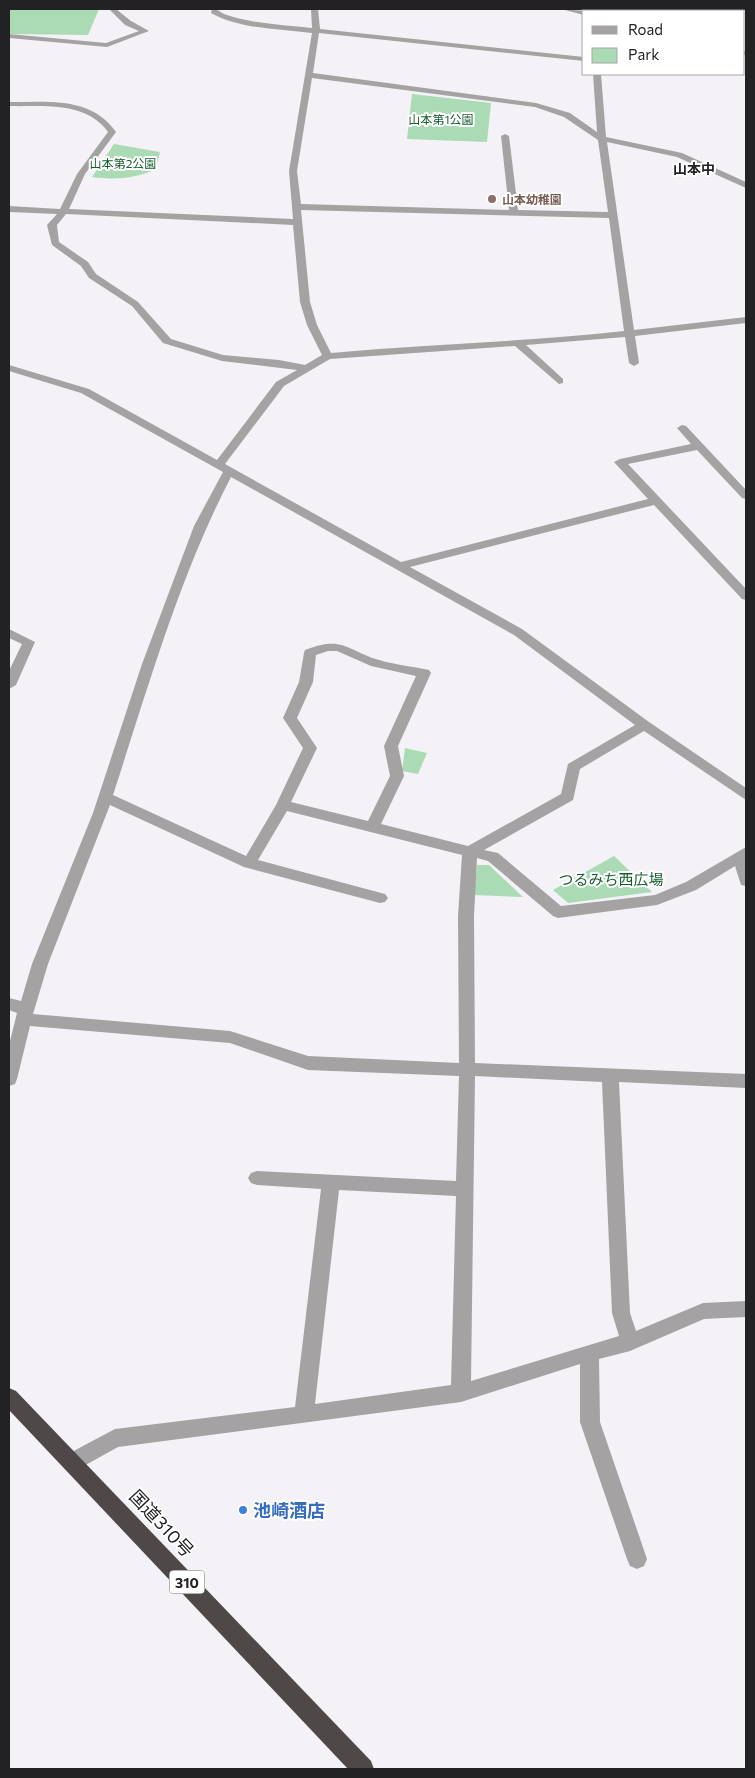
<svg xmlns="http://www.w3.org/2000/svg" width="755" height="1778" font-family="Commissioner,'Noto Sans JP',sans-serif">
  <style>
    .green { fill: #aadbb4 }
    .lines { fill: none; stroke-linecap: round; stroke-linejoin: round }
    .minor { fill: #a4a2a2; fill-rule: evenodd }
    .highway { fill: #4e4848; fill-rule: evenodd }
    .education-dot { fill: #8d6e63; stroke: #fff; stroke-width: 2 }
    .shop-dot { fill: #3f7fe0; stroke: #fff; stroke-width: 2 }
    .labels { text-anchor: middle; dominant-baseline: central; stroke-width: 4; stroke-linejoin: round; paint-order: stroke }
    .far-park-label { font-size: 12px; fill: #165d2f; stroke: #fff }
    .far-education-label { font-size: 12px; font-weight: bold; fill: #785e54; stroke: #fff; text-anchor: start }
    .far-neighbourhood-label { font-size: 14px; font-weight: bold; fill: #222123; stroke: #fff }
    .shield { fill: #fff; stroke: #646465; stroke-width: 1 }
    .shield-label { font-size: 14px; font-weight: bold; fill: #222123 }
    .park-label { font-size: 15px; fill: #165d2f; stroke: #fff }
    .near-shop-label { font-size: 18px; font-weight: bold; fill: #366cbe; stroke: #fff; text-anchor: start }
    .near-street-label { font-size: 18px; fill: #222123; stroke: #fff }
  </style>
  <rect width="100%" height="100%" fill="#f4f2f7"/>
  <g class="green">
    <path d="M 9,9 L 99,9 L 88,35 L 9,34 Z"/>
    <path d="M 412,94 L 491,103 L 487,142 L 407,139 Z"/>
    <path d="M 114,144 L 160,152 L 156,169 C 133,179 117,180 92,177 Z"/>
    <path d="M 405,748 L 427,753 L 418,774 L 402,771 Z"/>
    <path d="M 614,856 L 652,892 L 568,903 L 553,890 Z"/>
    <path d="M 477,865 L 489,865 L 523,897 L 474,895 Z"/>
  </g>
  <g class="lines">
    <g class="minor">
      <path d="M 109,9 L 116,9 L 131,21 L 149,31 L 107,47 L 9,38 L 9,34 L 106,43 L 139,31 L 125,25 Z"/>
      <path d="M 212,9 C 219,9 220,13 227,15 C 254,24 284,25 312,28 L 311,9 L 318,9 L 320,29 L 584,57 L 584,61 L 319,33 L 313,73 L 536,103 L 570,113 L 597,132 L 593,74 L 601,74 L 606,137 L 682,153 L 746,182 L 746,188 L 677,157 L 607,142 L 634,330 L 746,317 L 746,323 L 635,336 L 639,363 L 634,366 L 629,363 L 625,337 L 526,345 L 563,379 L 563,383 L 559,384 L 515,346 L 330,359 L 284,386 L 225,464 L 401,562 L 648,499 L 614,462 L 620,459 L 691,444 L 677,428 L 682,425 L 686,426 L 746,490 L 746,499 L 742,498 L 697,450 L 628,464 L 746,589 L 746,600 L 742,599 L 654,505 L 410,567 L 522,629 L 649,722 L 746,788 L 746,800 L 644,731 L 580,769 L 573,800 L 484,850 L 498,853 L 561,906 L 655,895 L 686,882 L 746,847 L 746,886 L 741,885 L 735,866 L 696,890 L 657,905 L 558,918 L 553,916 L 488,861 L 477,858 L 474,916 L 475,1063 L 746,1074 L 746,1088 L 619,1082 L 630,1313 L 636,1331 L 703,1303 L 746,1301 L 746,1317 L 704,1319 L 630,1351 L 599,1359 L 600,1422 L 647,1559 L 644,1566 L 637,1569 L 630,1566 L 627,1559 L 580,1422 L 580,1364 L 461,1402 L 118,1447 L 73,1472 L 66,1469 L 63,1462 L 66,1455 L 115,1429 L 295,1407 L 321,1189 L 257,1185 L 251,1183 L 248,1178 L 251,1173 L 257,1171 L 456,1181 L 459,1076 L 308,1070 L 230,1043 L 30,1026 L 17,1079 L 15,1084 L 9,1086 L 9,1045 L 17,1013 L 9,1010 L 9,998 L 21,1001 L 32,964 L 93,813 L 142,664 L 194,526 L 223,472 L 81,393 L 9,371 L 9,365 L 89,389 L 217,460 L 276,382 L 297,370 L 222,361 L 163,343 L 132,306 L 89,278 L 81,266 L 52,245 L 47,225 L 57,214 L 9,212 L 9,206 L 60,209 L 77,174 L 108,132 C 86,101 43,107 9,106 L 9,102 C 48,102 91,96 116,132 L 85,174 L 69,209 L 293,219 L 289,171 L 312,33 C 280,29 239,29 211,13 ZM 312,78 L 535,107 L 564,117 L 598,140 L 608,212 L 518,210 L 509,136 L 505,134 L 501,136 L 509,210 L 301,204 L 297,171 ZM 301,210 L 609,218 L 624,331 C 527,342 429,344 331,353 L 317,325 L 310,302 ZM 66,214 L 293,225 L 300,302 L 307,325 L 322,355 L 305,365 L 279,360 L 223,355 L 171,339 L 138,302 L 96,274 L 88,262 L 59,242 L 57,225 ZM 231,477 L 514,635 L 635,725 L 568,764 L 561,794 L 468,846 L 381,824 L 404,776 L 398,746 L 431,673 L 429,670 C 412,666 395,665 379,660 C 346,650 343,635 305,650 L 304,653 L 299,682 L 283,718 L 303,748 L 276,805 L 246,856 L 113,795 C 148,688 179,577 231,477 ZM 328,651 L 337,651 L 371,666 L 416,676 L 384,746 L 390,776 L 368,821 L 291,802 L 317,748 L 297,718 L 313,682 L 316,655 ZM 110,805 L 244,867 L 380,903 L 385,902 L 388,898 L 385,894 L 258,860 L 287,811 L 462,855 L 458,916 L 459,1063 L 308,1056 L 230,1031 L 33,1014 L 48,964 ZM 475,1076 L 602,1082 L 612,1313 L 619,1336 L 471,1381 ZM 339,1190 L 456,1196 L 451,1385 L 315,1404 Z"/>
      <path d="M 561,9 L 586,11 L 584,15 Z"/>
      <rect x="744" y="51" width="2" height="4"/>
      <path d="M 9,629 L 35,642 L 16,685 L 9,689 L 9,671 L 22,644 L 9,638 Z"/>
    </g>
    <path class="highway" d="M 9,1388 L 16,1391 L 371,1761 L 374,1769 L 348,1769 L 9,1410 Z"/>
  </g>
  <circle class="education-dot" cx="492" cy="199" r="5"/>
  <circle class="shop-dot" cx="243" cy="1510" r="5"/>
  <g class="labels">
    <g class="far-park-label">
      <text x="441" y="119">山本第1公園</text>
      <text x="123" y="163">山本第2公園</text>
    </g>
    <g class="far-education-label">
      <text x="502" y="199">山本幼稚園</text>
    </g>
    <g class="far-neighbourhood-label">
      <text x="694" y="168">山本中</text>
    </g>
    <rect class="shield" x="169.5" y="1570.5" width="35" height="23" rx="4"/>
    <g class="shield-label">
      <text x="187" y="1582">310</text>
    </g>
    <g class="park-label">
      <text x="611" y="879">つるみち西広場</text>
    </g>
    <g class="near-shop-label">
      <text x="253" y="1510">池崎酒店</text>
    </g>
    <g class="near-street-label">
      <text transform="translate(162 1523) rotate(47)">国道310号</text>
    </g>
  </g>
  <rect width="755" height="1778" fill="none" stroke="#222123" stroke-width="20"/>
  <rect x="582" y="10" width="162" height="65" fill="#ffffff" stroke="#a7a6a7"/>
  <rect x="592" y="26" width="25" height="8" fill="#a4a2a2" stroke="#a7a6a7"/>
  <text x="628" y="35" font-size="15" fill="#222123">Road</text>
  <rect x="592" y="48" width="25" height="15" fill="#aadbb4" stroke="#a7a6a7"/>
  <text x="628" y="60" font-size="15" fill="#222123">Park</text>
</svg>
